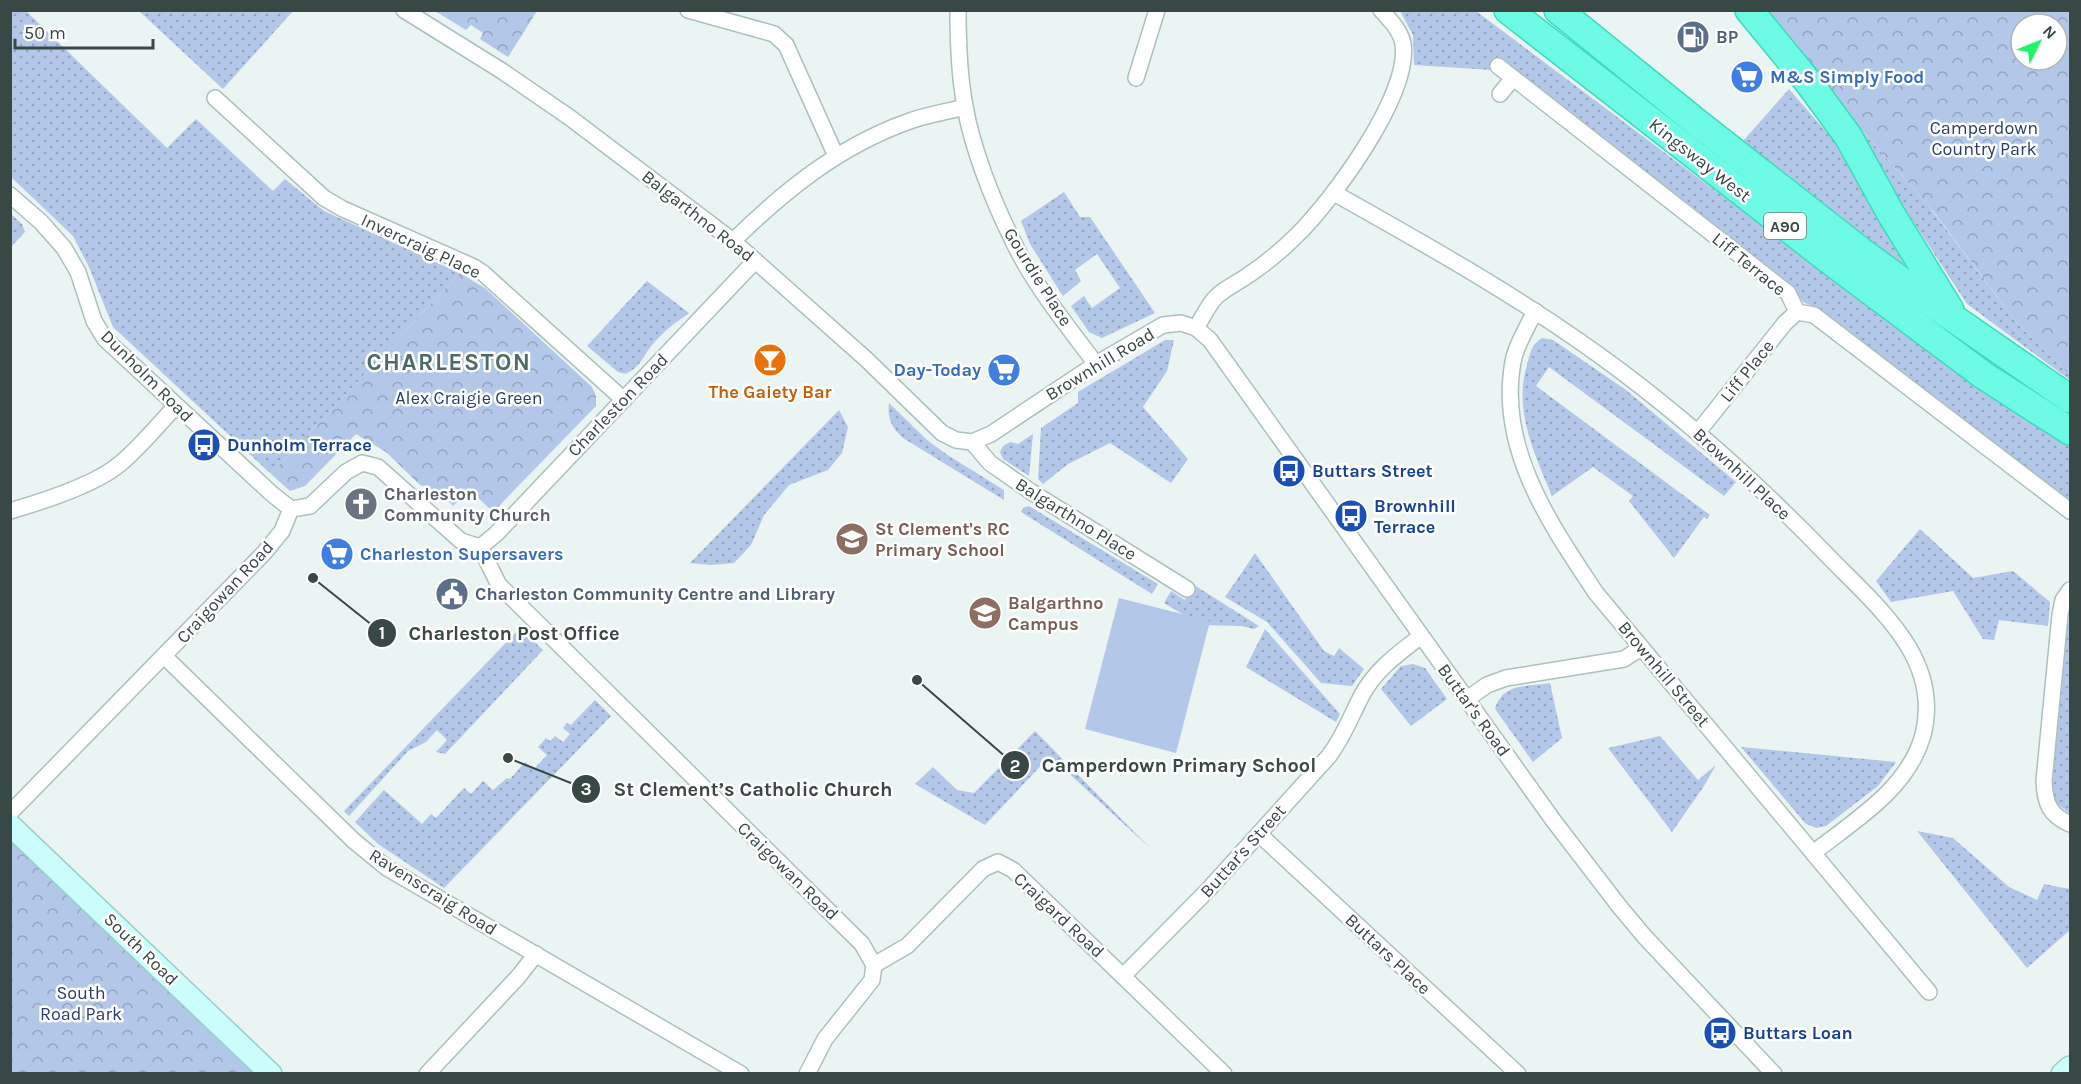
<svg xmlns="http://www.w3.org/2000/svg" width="2081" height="1084" font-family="Karla,sans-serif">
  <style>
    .grass { fill: url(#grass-dots) }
    .forest { fill: url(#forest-crowns); fill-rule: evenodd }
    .pitch { fill: #b3c7e8 }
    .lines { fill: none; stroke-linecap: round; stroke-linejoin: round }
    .street-casing { stroke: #acc0bd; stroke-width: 18 }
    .secondary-casing { stroke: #98d0cb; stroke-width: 24 }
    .highway-casing { stroke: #3ddbbd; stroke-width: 30 }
    .street { stroke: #fff; stroke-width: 15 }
    .secondary { stroke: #cbfefa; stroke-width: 21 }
    .highway { stroke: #6efbe5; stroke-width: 27 }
    .labels { text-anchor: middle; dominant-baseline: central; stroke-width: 5; stroke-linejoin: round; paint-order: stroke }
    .shield { fill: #fff; stroke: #747f7d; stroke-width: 1.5 }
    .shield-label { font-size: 16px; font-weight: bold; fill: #384845 }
    .service-label { font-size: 18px; font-weight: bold; fill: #4e5e75; stroke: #fff; text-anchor: start }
    .shop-label { font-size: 18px; font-weight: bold; fill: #366cbe; stroke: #fff; text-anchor: start }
    .park-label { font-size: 18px; fill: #2b3b7a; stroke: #fff }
    .street-label { font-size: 18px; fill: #384845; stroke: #fff }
    .food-label { font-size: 18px; font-weight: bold; fill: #c56008; stroke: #fff }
    .transit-label { font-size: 18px; font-weight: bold; fill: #164399; stroke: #fff; text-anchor: start }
    .worship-label { font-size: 18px; font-weight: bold; fill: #5b616d; stroke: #fff; text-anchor: start }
    .education-label { font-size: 18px; font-weight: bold; fill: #785e54; stroke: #fff; text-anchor: start }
    .district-label { font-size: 24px; font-weight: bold; letter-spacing: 1.5px; fill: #4f6b65; stroke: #fff }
    .leader { fill: none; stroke: #384845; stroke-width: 2 }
    .callout-dot { fill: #384845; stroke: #fff; stroke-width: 2 }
    .mark-label { font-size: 18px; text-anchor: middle; font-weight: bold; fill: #fff }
    .callout-label { font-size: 20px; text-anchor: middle; font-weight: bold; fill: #384845; stroke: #fff; stroke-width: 5; stroke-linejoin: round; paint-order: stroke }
  </style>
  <defs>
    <pattern id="grass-dots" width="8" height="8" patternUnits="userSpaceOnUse" patternTransform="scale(1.5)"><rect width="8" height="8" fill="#b3c7e8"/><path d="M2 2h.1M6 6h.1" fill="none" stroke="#93a4be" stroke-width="1.8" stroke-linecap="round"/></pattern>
    <pattern id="forest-crowns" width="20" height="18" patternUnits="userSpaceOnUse" patternTransform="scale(1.5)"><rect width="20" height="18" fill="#b3c7e8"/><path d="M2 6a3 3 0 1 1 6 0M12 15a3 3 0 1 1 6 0" fill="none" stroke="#93a4be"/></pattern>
  </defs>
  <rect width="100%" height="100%" fill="#eaf4f3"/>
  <g class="grass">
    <path d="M 10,11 L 26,11 L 167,148 L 196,119 L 273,191 L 285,179 L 324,211 L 460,273 L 271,474 L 113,327 L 89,267 L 73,236 L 11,177 Z"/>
    <path d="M 139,11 L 293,11 L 223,89 Z"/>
    <path d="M 1400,11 L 1476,11 L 1934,355 L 2070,447 L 2070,502 L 1823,311 L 1803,302 L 1787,281 L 1500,58 L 1492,70 L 1414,65 L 1413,35 Z"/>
    <path d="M 1789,89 L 1849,158 L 1918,279 L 1743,141 Z"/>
    <path d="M 1863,132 L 1928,205 L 2015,321 L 2070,375 L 2070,380 L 1967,304 L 1901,203 L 1869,150 Z"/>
    <path d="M 1064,192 L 1080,217 L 1090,217 L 1155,313 L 1102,338 L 1089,332 L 1071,306 L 1084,296 L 1092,308 L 1120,288 L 1097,254 L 1075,270 L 1081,281 L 1063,296 L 1030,244 L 1021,221 Z"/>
    <path d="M 10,213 L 22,224 L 25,232 L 11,247 Z"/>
    <path d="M 647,281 L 689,313 C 682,319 675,322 669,328 C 662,334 654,342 649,349 C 640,362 640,366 626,374 L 618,372 L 587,346 Z"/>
    <path d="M 1542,338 L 1553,340 L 1626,390 L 1736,482 L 1724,496 L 1549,367 L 1536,386 L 1710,515 L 1707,519 L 1704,517 L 1674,558 L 1629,501 L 1633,496 L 1593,467 L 1552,496 C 1535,455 1513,410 1527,365 C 1530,353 1531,345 1542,338 Z"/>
    <path d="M 1165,340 L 1174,340 L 1167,371 L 1143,407 L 1188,459 L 1171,483 L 1110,443 L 1068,464 L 1043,484 L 1038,479 L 1041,428 L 1078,403 L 1078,392 Z"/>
    <path d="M 889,403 L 927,440 L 949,456 L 1004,490 L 1004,500 L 903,438 C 892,428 887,419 889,403 Z"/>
    <path d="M 839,410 L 848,427 L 842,453 L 828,470 L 789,485 L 764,515 L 751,545 L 734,563 L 711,565 L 690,563 Z"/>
    <path d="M 1033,434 L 1029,476 L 1003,459 L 1000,452 L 1003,446 L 1010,442 L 1018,444 Z"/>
    <path d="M 1029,506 L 1158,584 L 1152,594 L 1021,512 L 1023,508 Z"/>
    <path d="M 1920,529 L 1973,578 L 2013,571 L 2050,602 L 2048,626 L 1999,620 L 1994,640 L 1983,639 L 1953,591 L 1891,602 L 1876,581 Z"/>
    <path d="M 1255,553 L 1324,651 L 1334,656 L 1339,648 L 1364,669 L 1352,686 L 1321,683 L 1267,622 L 1225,597 Z"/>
    <path d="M 1194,585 L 1259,626 L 1254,629 L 1241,626 L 1201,625 L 1164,603 L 1171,591 L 1185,600 Z"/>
    <path d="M 2067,622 L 2070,624 L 2070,814 L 2056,803 L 2051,781 Z"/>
    <path d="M 520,628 L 543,650 L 445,754 L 436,752 L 447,740 L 437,730 L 426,742 L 408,751 L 349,816 L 344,811 Z"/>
    <path d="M 1265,629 L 1340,714 L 1336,722 L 1246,667 Z"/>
    <path d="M 1413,664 L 1425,668 L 1447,699 L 1411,726 L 1381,689 L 1401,666 Z"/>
    <path d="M 1550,683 L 1562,738 L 1533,762 L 1495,709 C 1503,683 1526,687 1550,683 Z"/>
    <path d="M 595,700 L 611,716 L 444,888 L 378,844 L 355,822 L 384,790 L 422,824 L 431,814 L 436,818 L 464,788 L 471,794 L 483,781 L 493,790 L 507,778 L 510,779 L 525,762 L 534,769 L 547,755 L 538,747 L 546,738 L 550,741 L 555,736 L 563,742 L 570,734 L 563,728 L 567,723 L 571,725 Z"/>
    <path d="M 1035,731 L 1150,848 L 1050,756 L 985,825 L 915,784 L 933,767 L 957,790 L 974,793 Z"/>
    <path d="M 1660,736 L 1698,780 L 1716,765 L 1704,786 L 1672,832 L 1608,748 Z"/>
    <path d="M 1741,747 L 1896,762 L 1878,786 L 1826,826 L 1816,828 L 1805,823 Z"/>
    <path d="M 1917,831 L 1953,838 L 2009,887 L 2037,900 L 2044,884 L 2070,889 L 2070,930 L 2027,968 Z"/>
  </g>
  <g class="forest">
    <path d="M 435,11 L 537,11 L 508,57 L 480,39 L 483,33 L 471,25 L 466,30 Z"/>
    <path d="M 1764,11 L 2070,11 L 2070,375 L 2015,321 L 1934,212 L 1843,109 ZM 2021,24 L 2057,24 L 2057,60 L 2021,60 Z"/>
    <path d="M 460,273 L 485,288 L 592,387 L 596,396 L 596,406 L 493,512 L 470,490 L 453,506 L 440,492 L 420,485 L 386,452 L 356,434 L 305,486 L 290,491 L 271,474 Z"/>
    <path d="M 11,838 L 258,1073 L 11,1073 Z"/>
  </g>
  <path class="pitch" d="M 1119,598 L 1210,621 L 1176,753 L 1085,729 Z"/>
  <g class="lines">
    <defs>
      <g id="street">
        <path d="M 404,10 L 502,71 L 569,117 L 733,241 L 866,359 L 942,433 L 956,440 L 972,442 L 991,434 L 1096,364 L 1163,325 L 1181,323 L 1196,328 L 1210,340 L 1553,820 L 1619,906 L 1644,936 L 1774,1074"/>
        <path d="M 688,10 L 774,34 L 786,45 L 836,156"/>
        <path d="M 958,10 C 958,42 959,75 965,106 C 972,148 993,201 1012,239 C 1033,284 1066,324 1096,364"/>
        <path d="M 1498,66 L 1788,293 L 1797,312"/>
        <path d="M 1136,78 L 1157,10"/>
        <path d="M 1500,94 L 1513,78"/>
        <path d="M 215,98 L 324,198 L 343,209 L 474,267 L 483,273 L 624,400"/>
        <path d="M 1334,193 C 1432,248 1532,304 1622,372 C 1695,427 1763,489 1827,555 C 1874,604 1943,657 1923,735 C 1908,789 1855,820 1813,853"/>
        <path d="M 10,195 L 41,222 L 64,248 L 78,272 L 94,321 L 105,339 L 272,494 L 291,509"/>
        <path d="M 733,241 C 784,191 838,147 907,122 C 925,115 946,112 965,107"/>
        <path d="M 1535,311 C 1528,326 1518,342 1514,357 C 1495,445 1550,524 1596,593 L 1929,992"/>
        <path d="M 1797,312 L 1814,315 L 2070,511"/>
        <path d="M 1196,328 C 1202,319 1208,305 1216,297 C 1225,288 1239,282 1250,274 C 1266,263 1282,250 1296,236 C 1331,202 1411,95 1403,44 C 1401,31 1390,20 1381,10"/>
        <path d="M 1698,432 L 1785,323 L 1797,312"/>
        <path d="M 972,442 L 990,463 L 1030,491 L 1187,589"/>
        <path d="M 291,509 L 310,506 L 346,472 L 362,463 L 378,467 L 461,541 L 480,547 L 499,585 L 862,944 L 874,965"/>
        <path d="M 10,511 C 41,502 97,484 121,463 C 141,446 158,425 176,406"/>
        <path d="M 480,547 L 496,534 L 755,261"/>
        <path d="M 2070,590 L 2063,600 L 2060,615 L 2044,781 C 2045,803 2049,815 2070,824"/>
        <path d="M 164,656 L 354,841 L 387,868 L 741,1074"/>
        <path d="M 1467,699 L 1487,685 L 1506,678 L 1624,659 L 1641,648"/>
        <path d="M 10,813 L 264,553 L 282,531 L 291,509"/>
        <path d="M 1259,834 L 1518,1074"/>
        <path d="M 874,965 L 907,946 L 983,869 L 998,862 L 1013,870 L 1224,1074"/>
        <path d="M 1123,976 L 1208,890 L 1329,756 C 1344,736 1351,716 1362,695 C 1376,669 1399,653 1421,636"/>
        <path d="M 427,1074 L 518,977 L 536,954"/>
        <path d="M 807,1074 L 825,1039 L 872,980 L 874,965"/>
      </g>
      <g id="secondary">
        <path d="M 10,825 L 271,1074"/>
        <path d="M 2062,1074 L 2070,1067"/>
      </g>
      <g id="highway">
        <path d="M 1508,10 L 1824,256 L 1983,375 L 2070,431"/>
        <path d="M 1558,10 L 1696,122 L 1862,252 L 1940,309 L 2070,399"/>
        <path d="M 1749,10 L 1809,83 L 1848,136 L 1891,214 L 1950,310"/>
      </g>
    </defs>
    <use href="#street" class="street-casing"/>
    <use href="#secondary" class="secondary-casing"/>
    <use href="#highway" class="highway-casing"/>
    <use href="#street" class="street"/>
    <use href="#secondary" class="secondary"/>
    <use href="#highway" class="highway"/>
  </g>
  <defs>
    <symbol id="fuel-disc" viewBox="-11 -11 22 22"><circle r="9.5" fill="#5c6f8a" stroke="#fff"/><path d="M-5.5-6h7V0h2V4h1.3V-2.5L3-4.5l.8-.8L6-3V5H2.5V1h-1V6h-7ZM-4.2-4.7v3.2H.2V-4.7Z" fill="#fff"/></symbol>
    <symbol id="supermarket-disc" viewBox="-11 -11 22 22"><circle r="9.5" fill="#3f7fe0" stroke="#fff"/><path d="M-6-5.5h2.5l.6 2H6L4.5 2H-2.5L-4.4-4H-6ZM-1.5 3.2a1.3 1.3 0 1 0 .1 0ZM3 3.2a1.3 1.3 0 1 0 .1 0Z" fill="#fff"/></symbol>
    <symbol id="bar-disc" viewBox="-11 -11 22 22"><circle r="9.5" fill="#e8710a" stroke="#fff"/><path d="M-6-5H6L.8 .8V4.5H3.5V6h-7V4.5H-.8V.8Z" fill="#fff"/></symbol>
    <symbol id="bus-disc" viewBox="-11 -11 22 22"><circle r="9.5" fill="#1a4fb4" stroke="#fff"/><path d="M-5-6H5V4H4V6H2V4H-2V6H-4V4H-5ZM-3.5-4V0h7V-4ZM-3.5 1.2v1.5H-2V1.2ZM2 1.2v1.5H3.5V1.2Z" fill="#fff"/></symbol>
    <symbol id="church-disc" viewBox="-11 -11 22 22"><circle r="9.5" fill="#6b7280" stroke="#fff"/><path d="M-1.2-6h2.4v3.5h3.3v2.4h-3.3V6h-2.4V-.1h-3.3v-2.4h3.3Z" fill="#fff"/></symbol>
    <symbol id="school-disc" viewBox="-11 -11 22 22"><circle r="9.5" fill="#8d6e63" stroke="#fff"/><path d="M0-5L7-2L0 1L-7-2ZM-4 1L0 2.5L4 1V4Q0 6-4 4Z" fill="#fff"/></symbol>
    <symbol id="civic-disc" viewBox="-11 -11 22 22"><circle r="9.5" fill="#5c6f8a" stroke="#fff"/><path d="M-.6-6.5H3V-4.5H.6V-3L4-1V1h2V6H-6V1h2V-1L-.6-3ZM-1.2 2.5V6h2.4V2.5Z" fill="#fff"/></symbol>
  </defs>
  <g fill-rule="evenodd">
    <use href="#fuel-disc" x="1674" y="18" width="38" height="38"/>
    <use href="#supermarket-disc" x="1728" y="58" width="38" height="38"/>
    <use href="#bar-disc" x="751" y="341" width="38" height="38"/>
    <use href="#supermarket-disc" x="985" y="351" width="38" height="38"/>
    <use href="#bus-disc" x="185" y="426" width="38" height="38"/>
    <use href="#bus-disc" x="1270" y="452" width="38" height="38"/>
    <use href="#church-disc" x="342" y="485" width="38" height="38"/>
    <use href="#bus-disc" x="1332" y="497" width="38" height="38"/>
    <use href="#school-disc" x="833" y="520" width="38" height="38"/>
    <use href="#supermarket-disc" x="318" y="535" width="38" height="38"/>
    <use href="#civic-disc" x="433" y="575" width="38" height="38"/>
    <use href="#school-disc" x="966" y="594" width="38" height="38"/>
    <use href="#bus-disc" x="1701" y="1014" width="38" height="38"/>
  </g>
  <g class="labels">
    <rect class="shield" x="1764" y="213" width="42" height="26" rx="4.5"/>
    <g class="shield-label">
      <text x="1785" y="226">A90</text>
    </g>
    <g class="service-label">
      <text x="1716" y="37">BP</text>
      <text x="475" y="594">Charleston Community Centre and Library</text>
    </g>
    <g class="shop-label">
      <text x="1770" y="77">M&amp;S Simply Food</text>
      <text x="981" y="370" text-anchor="end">Day-Today</text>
      <text x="360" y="554">Charleston Supersavers</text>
    </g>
    <g class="park-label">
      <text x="1984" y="128">Camperdown<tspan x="1984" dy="21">Country Park</tspan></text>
      <text x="469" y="398">Alex Craigie Green</text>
      <text x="81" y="993">South<tspan x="81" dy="21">Road Park</tspan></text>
    </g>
    <g class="street-label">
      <text transform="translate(1700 160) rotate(38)">Kingsway West</text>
      <text transform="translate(698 216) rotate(38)">Balgarthno Road</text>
      <text transform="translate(421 246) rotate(25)">Invercraig Place</text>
      <text transform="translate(1749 264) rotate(39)">Liff Terrace</text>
      <text transform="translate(1038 277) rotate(58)">Gourdie Place</text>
      <text transform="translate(1100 364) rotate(-31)">Brownhill Road</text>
      <text transform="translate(1747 371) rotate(-51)">Liff Place</text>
      <text transform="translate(147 376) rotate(45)">Dunholm Road</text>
      <text transform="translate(618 405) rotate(-46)">Charleston Road</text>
      <text transform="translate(1742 474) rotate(43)">Brownhill Place</text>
      <text transform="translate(1076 519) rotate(32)">Balgarthno Place</text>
      <text transform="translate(225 592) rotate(-47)">Craigowan Road</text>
      <text transform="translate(1664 674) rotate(50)">Brownhill Street</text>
      <text transform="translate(1474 710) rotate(54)">Buttar's Road</text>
      <text transform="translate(1243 851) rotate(-48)">Buttar's Street</text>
      <text transform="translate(788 871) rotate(44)">Craigowan Road</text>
      <text transform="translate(433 892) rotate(32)">Ravenscraig Road</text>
      <text transform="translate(1059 915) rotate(43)">Craigard Road</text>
      <text transform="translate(141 949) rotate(44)">South Road</text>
      <text transform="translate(1388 954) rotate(43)">Buttars Place</text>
    </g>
    <g class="food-label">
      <text x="770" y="392">The Gaiety Bar</text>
    </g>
    <g class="transit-label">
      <text x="227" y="445">Dunholm Terrace</text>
      <text x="1312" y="471">Buttars Street</text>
      <text x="1374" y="506">Brownhill<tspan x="1374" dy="21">Terrace</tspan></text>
      <text x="1743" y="1033">Buttars Loan</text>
    </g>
    <g class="worship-label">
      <text x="384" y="494">Charleston<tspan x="384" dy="21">Community Church</tspan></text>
    </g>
    <g class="education-label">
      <text x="875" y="529">St Clement's RC<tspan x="875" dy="21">Primary School</tspan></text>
      <text x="1008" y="603">Balgarthno<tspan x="1008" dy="21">Campus</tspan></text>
    </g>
    <g class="district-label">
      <text x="449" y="362">CHARLESTON</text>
    </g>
  </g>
  <path class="leader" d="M313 578L382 633M917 680L1015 765M508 758L586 789"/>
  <g class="callout-dot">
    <circle cx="313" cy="578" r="6"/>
    <circle cx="917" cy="680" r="6"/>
    <circle cx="508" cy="758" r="6"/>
    <circle cx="382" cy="633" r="15"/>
    <circle cx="1015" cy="765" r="15"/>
    <circle cx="586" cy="789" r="15"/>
  </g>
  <g class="mark-label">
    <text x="382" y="639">1</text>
    <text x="1015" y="772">2</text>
    <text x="586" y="795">3</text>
  </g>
  <g class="callout-label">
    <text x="514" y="640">Charleston Post Office</text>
    <text x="1179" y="772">Camperdown Primary School</text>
    <text x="753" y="796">St Clement’s Catholic Church</text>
  </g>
  <rect width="2081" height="1084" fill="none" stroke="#384845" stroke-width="24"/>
  <g transform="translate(2039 42) rotate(47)"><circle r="28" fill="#ffffff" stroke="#afb6b5" stroke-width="1.5"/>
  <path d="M0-4.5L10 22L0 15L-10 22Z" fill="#1ff665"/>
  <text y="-9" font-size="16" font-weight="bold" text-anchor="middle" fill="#384845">N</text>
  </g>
  <path d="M15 39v9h138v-9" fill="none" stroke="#384845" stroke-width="3"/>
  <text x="24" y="39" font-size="18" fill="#384845" stroke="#ffffff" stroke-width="4.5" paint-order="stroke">50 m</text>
</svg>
